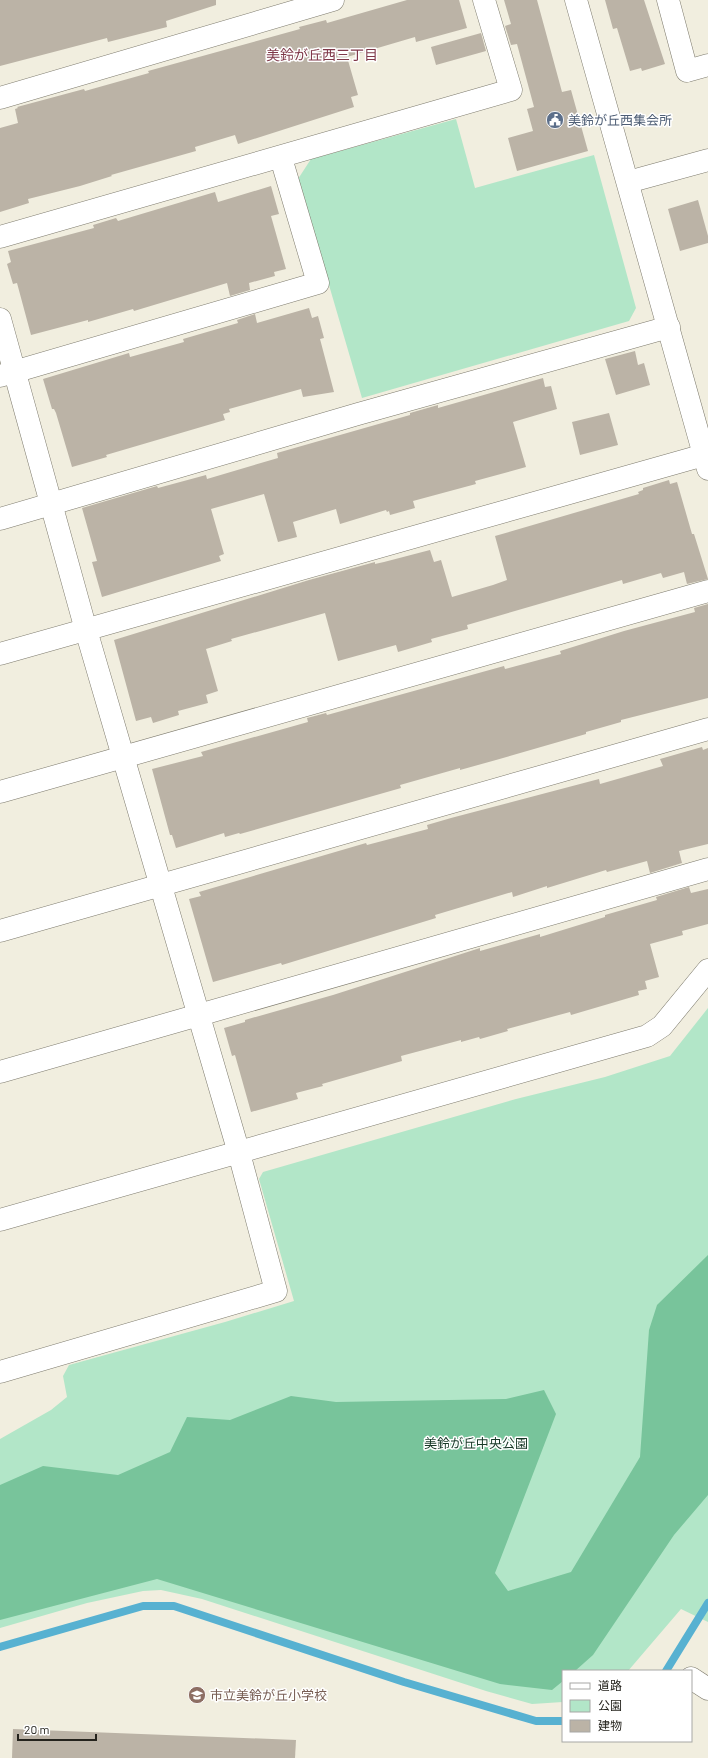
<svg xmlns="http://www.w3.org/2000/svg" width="708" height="1758" font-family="Barlow,'Noto Sans JP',sans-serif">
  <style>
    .green { fill: #b2e6c8 }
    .forest { fill: #78c49b }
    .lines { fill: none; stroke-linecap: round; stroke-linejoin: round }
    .stream { stroke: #57b1d1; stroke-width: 8 }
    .building { fill: #bbb3a6 }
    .minor-casing { stroke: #7d7a6d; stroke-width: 23 }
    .minor { stroke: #fff; stroke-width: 22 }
    .labels { text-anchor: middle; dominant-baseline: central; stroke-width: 3; stroke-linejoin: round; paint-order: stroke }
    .service-label { font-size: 13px; fill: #4e5e75; stroke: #fff; text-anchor: start }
    .park-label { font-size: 13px; fill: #173927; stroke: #fff }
    .education-label { font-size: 13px; fill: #785e54; stroke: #fff; text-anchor: start }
    .neighbourhood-label { font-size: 14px; fill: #7f3849; stroke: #fff }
  </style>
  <rect width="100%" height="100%" fill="#f1eedf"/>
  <g class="green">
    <path d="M 456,119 L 475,188 L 594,155 L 636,308 L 629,321 L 362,398 L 298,179 L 311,159 Z"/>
    <path d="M 708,1008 L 708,1622 L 681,1609 L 628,1671 L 563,1671 L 563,1702 L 532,1704 L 486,1691 L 202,1599 L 161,1590 L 143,1591 L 87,1603 L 0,1628 L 0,1439 L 51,1410 L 67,1397 L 63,1376 L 69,1365 L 225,1322 L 294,1301 L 259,1179 L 263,1172 L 516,1099 L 605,1077 L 670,1056 Z"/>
  </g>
  <path class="forest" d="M 708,1255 L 708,1495 L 674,1535 L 593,1655 L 575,1671 L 563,1671 L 563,1681 L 552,1690 L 500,1684 L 157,1579 L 0,1620 L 0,1485 L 43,1466 L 118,1475 L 170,1452 L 187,1417 L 230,1420 L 291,1396 L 336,1402 L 506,1399 L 544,1390 L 556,1414 L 495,1573 L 508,1591 L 571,1572 L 640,1457 L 649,1330 L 657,1305 Z"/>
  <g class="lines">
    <g class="stream">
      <path d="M 0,1647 L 143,1606 L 174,1606 L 404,1682 L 536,1721 L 563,1721"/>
      <path d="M 666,1671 L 708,1603"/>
    </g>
  </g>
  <g class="building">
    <path d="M 0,0 L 216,0 L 216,5 L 166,21 L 167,27 L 108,42 L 107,38 L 0,66 Z"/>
    <path d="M 407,0 L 459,0 L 467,28 L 416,42 L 415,37 L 347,57 L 358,95 L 351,97 L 354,107 L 238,144 L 235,135 L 195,147 L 196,151 L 111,175 L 112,176 L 80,186 L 28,199 L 29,203 L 0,212 L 0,128 L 18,123 L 15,109 L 18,108 L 17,107 L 84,89 L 85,91 L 149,73 L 148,71 L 300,29 L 299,27 L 326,20 L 327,23 Z"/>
    <path d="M 504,0 L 537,0 L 562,92 L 571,90 L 588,151 L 517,171 L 508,138 L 533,131 L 527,109 L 534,107 L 517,44 L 511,45 L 505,26 L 511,24 Z"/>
    <path d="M 605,0 L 644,0 L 665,64 L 642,71 L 641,68 L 630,71 L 617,28 L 613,29 Z"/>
    <path d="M 481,33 L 486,51 L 436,65 L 431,47 Z"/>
    <path d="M 271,186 L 279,214 L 271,216 L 286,269 L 274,272 L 275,276 L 249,283 L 250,290 L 230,296 L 227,283 L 134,311 L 133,309 L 88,322 L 88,320 L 31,335 L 17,283 L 13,284 L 7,264 L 11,262 L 8,251 L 94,228 L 93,225 L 116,218 L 118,221 L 215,192 L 218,202 Z"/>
    <path d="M 698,200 L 708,236 L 708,243 L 680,251 L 668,209 Z"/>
    <path d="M 309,308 L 312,318 L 318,316 L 324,338 L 320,339 L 334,392 L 303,397 L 301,389 L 229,409 L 230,412 L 223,414 L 225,420 L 106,455 L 107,457 L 72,467 L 56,413 L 54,409 L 52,409 L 43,379 L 129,353 L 130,357 L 184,342 L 183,339 L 238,323 L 237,320 L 255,314 L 257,323 Z"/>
    <path d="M 635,351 L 638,365 L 644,363 L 650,385 L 616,395 L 605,359 Z"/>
    <path d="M 543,378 L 545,387 L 551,386 L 557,409 L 513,422 L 526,467 L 475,481 L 476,484 L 413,501 L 415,508 L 390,515 L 389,511 L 387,512 L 386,510 L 340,524 L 336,509 L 293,522 L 297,537 L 278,542 L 264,494 L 211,509 L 224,554 L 219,556 L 221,561 L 102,597 L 92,562 L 97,561 L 82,508 L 157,486 L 158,488 L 206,475 L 207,479 L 278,458 L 277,453 L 410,415 L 410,413 L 438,405 L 438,408 Z"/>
    <path d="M 609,413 L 618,445 L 580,455 L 572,422 Z"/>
    <path d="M 669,480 L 670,484 L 677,482 L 692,534 L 694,534 L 708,579 L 687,584 L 684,572 L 663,578 L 661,573 L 623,584 L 622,580 L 467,625 L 468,629 L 431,639 L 432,642 L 398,652 L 396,645 L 338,661 L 325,613 L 231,639 L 232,641 L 206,649 L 218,691 L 206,695 L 208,703 L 178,711 L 179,715 L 153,723 L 151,717 L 136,721 L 114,640 L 309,580 L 375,562 L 375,564 L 384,562 L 430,550 L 434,562 L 441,560 L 452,597 L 493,585 L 507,580 L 495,536 L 639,494 L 638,492 L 643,490 L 643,488 Z"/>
    <path d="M 708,604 L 708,698 L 621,720 L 621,722 L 586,732 L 586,734 L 496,760 L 460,770 L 460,768 L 400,785 L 401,788 L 240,834 L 239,833 L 225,837 L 224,833 L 176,848 L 172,835 L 170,835 L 152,769 L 203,756 L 201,752 L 308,722 L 307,718 L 326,713 L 327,715 L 504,666 L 505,669 L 561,654 L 560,651 L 624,631 L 695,612 L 694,608 Z"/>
    <path d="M 702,747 L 703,750 L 708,748 L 708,844 L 679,851 L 682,863 L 650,873 L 647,861 L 607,872 L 606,870 L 547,888 L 547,886 L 513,897 L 512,892 L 435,915 L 436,918 L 282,965 L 281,963 L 213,982 L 189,899 L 201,896 L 199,892 L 366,843 L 367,845 L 428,829 L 427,825 L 451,818 L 599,779 L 600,784 L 663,766 L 660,759 Z"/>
    <path d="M 689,887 L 691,893 L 708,889 L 708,924 L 682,931 L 683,935 L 650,944 L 659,977 L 645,981 L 647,989 L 638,991 L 639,995 L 571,1015 L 570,1012 L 507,1029 L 508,1031 L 480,1039 L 479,1037 L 461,1042 L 461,1040 L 401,1056 L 402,1061 L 322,1084 L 323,1086 L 296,1093 L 298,1099 L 251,1112 L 235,1055 L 232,1056 L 224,1028 L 245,1022 L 245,1020 L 333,995 L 480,948 L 480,951 L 540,934 L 540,937 L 605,917 L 605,915 L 657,900 L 656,897 Z"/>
    <path d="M 13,1729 L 296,1740 L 295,1758 L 12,1758 Z"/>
  </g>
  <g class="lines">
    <defs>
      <g id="minor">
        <path d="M 576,0 L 708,469"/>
        <path d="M 668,0 L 687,71 L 708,65"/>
        <path d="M 0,98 L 333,0"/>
        <path d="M 628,182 L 708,160"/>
        <path d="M 0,237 L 511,90 L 484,0"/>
        <path d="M 0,319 L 86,630 L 239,1153 L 276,1291 L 0,1372"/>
        <path d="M 0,376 L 318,283 L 281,158"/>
        <path d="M 0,519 L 358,414 L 669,327"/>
        <path d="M 0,654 L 704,455"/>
        <path d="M 0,792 L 708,591"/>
        <path d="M 0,931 L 708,729"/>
        <path d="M 0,1072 L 708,869"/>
        <path d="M 0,1220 L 647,1036 L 662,1026 L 708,970"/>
        <path d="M 691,1678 L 708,1689"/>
      </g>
    </defs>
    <use href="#minor" class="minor-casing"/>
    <use href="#minor" class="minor"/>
  </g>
  <defs>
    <symbol id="civic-disc" viewBox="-11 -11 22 22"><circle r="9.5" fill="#5c6f8a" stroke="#fff"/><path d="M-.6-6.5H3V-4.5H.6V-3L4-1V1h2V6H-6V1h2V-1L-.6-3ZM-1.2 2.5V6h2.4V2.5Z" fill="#fff"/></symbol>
    <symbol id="school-disc" viewBox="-11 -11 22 22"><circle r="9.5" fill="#8d6e63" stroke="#fff"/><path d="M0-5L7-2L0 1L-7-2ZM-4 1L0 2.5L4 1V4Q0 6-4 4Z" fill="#fff"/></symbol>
  </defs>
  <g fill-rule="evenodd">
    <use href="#civic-disc" x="545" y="110" width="20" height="20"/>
    <use href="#school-disc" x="187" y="1685" width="20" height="20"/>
  </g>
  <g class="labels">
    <g class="service-label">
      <text x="568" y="120">美鈴が丘西集会所</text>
    </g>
    <g class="park-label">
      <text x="476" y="1443">美鈴が丘中央公園</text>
    </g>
    <g class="education-label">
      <text x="210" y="1695">市立美鈴が丘小学校</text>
    </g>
    <g class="neighbourhood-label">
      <text x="322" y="54">美鈴が丘西三丁目</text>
    </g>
  </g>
  <rect x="562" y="1670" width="130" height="72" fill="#ffffff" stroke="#a7a7a5"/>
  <rect x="570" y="1683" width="20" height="6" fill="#ffffff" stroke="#a7a7a5"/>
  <text x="598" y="1690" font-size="12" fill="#24231d">道路</text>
  <rect x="570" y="1700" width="20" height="12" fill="#b2e6c8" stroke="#a7a7a5"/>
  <text x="598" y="1710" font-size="12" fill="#24231d">公園</text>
  <rect x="570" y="1720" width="20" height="12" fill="#bbb3a6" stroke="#a7a7a5"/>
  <text x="598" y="1730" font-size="12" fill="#24231d">建物</text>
  <path d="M18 1734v6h78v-6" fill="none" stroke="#24231d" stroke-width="2"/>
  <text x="24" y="1734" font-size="12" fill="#24231d" stroke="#ffffff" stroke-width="3" paint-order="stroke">20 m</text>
</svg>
